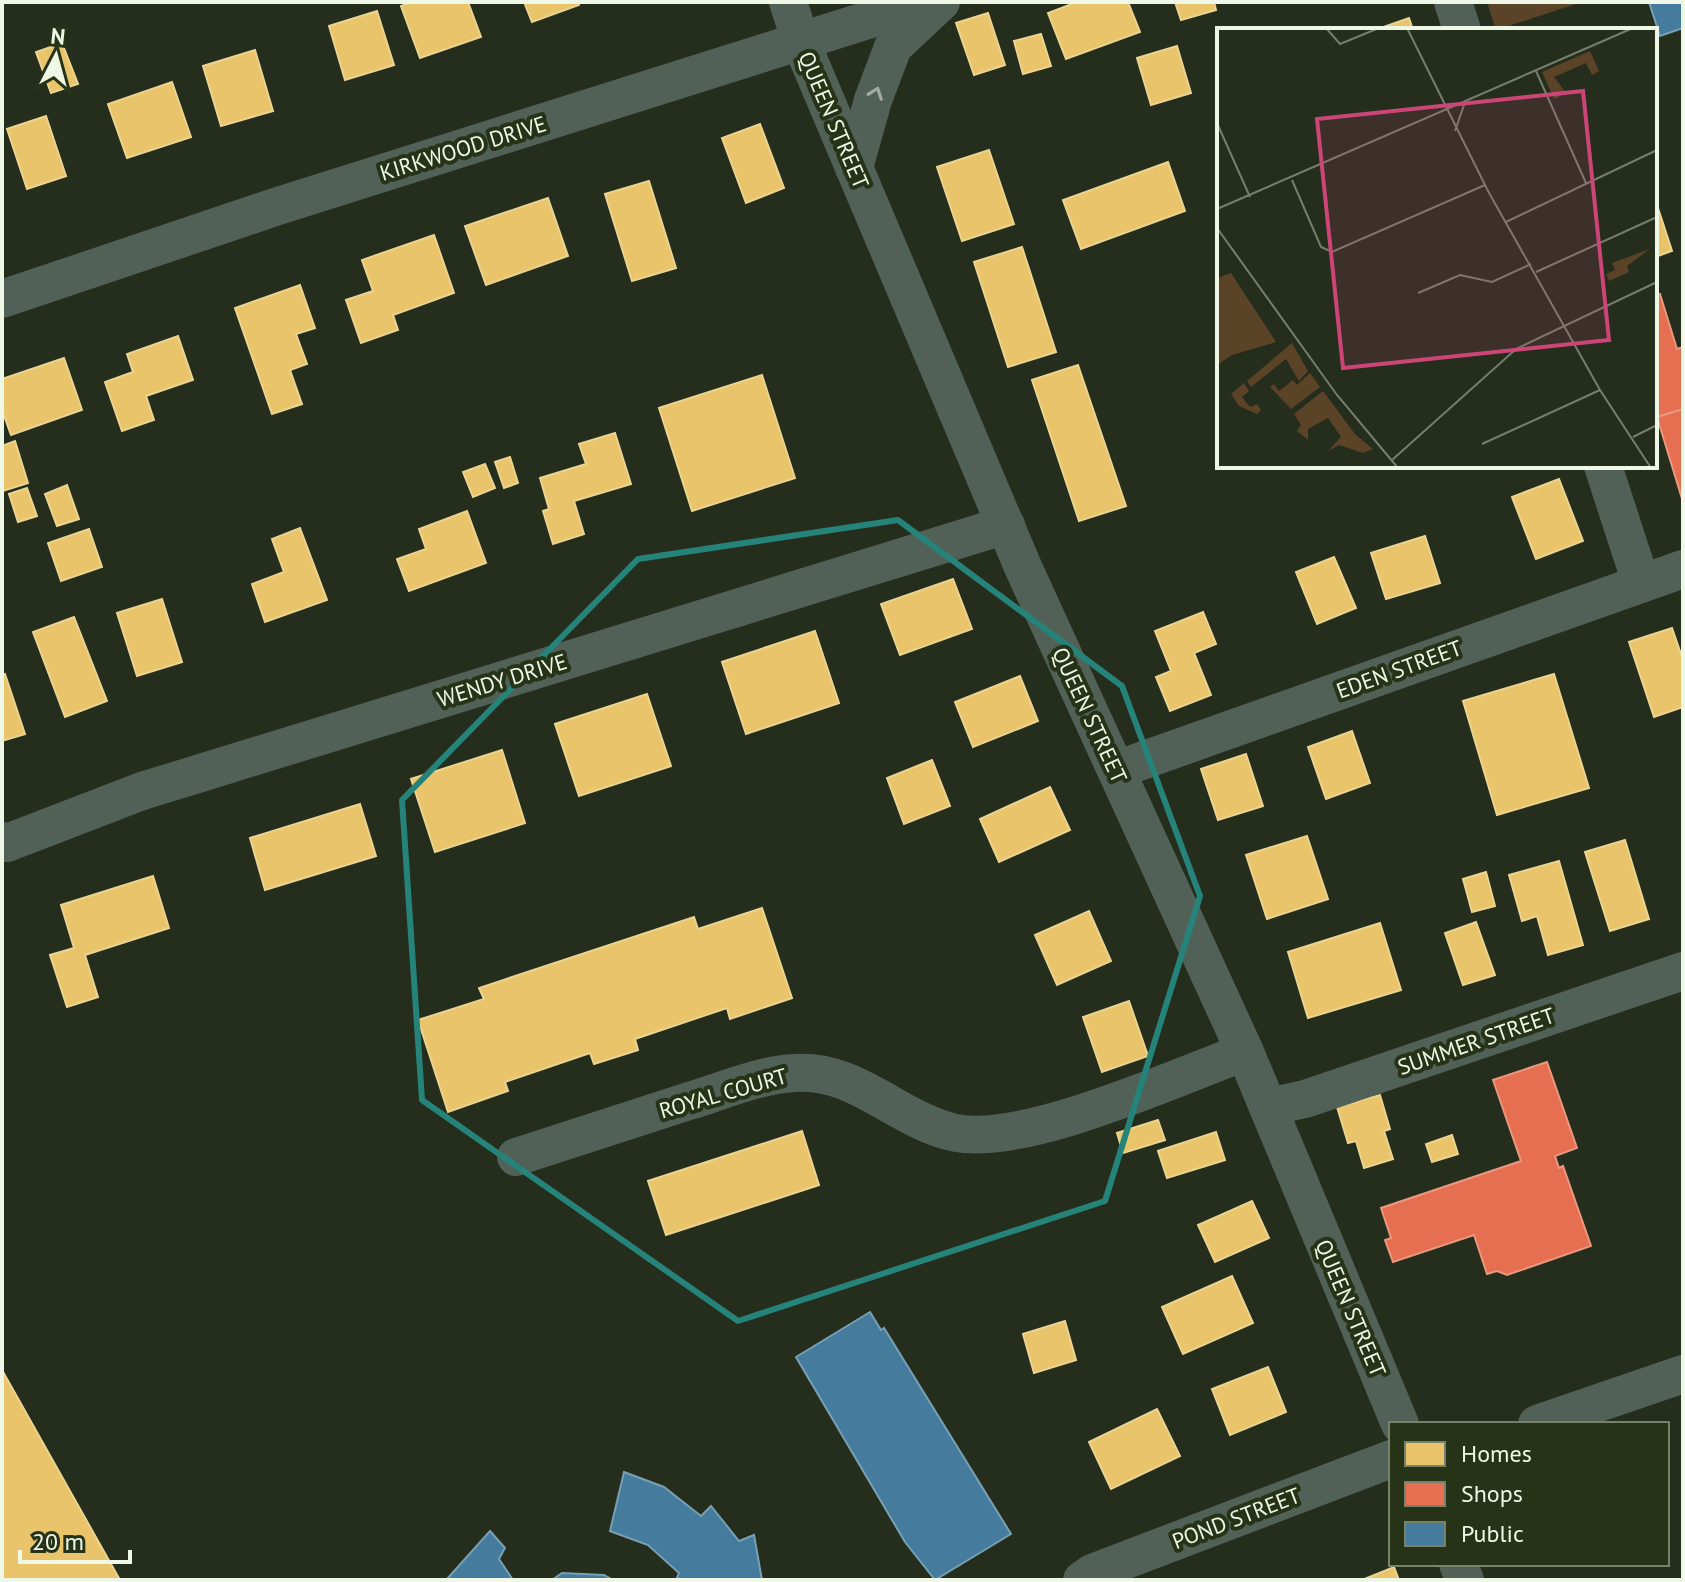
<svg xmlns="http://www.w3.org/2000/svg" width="1685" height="1582" font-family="'PT Sans',sans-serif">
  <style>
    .green { fill: #5b4327 }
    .homes { fill: #e9c46a; stroke: #ebd490; stroke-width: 2 }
    .shops { fill: #e76f51; stroke: #e9987e; stroke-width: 2 }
    .public { fill: #457b9d; stroke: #78a0b3; stroke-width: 2 }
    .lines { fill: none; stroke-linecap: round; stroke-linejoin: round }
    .minor { stroke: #516157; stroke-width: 38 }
    .oneway { stroke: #a0ac9f }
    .marked { fill: none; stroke: #25837a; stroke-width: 6; stroke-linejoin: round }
    .labels { text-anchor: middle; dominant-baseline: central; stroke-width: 8; stroke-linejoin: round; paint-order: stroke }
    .street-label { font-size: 22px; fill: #eff8e7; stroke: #263317 }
    .inset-road { fill: none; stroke: #767e6e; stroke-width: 2 }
    .view { fill: #cb4577; fill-opacity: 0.15; stroke: #cb4577; stroke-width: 4 }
    .inset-edge { fill: none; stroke: #eff8e7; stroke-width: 4 }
  </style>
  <rect width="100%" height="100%" fill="#252d1d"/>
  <path class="green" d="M 1487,2 L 1576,2 L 1576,4 L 1496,30 Z"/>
  <g class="homes">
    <path d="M 412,2 L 468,2 L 481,37 L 420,58 L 401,6 Z"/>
    <path d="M 524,2 L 578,2 L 579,5 L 532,22 Z"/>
    <path d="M 1077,2 L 1128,2 L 1140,32 L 1066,59 L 1048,13 Z"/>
    <path d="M 1175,2 L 1214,2 L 1216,10 L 1181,20 Z"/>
    <path d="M 377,11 L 394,65 L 345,80 L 329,26 Z"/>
    <path d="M 988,13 L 1005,65 L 974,75 L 956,23 Z"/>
    <path d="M 1409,18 L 1413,30 L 1375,30 Z"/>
    <path d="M 1041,34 L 1051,66 L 1023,74 L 1014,41 Z"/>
    <path d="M 62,43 L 78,84 L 51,93 L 36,52 Z"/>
    <path d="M 1177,46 L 1191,93 L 1151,105 L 1137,58 Z"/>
    <path d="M 255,50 L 273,111 L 221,126 L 203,66 Z"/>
    <path d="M 172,82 L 191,137 L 127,158 L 108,104 Z"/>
    <path d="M 46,116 L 66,176 L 27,189 L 7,129 Z"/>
    <path d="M 760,124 L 784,188 L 746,203 L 722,138 Z"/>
    <path d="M 989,150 L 1014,224 L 962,241 L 937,167 Z"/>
    <path d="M 1168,162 L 1185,211 L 1081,249 L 1063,200 Z"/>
    <path d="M 649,181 L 676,268 L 632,281 L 605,194 Z"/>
    <path d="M 548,198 L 568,256 L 486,285 L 465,226 Z"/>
    <path d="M 1658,208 L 1672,251 L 1655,257 L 1655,209 Z"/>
    <path d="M 434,235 L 454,293 L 393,315 L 398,330 L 361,343 L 346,300 L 373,291 L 362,260 Z"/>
    <path d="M 1022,247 L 1056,352 L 1008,367 L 974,262 Z"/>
    <path d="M 300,285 L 315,328 L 296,334 L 307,364 L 290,370 L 302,404 L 272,414 L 235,308 Z"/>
    <path d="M 178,336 L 193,380 L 146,396 L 154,420 L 122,431 L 105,382 L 133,372 L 127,354 Z"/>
    <path d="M 64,358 L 82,410 L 11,435 L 2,410 L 2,379 Z"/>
    <path d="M 1078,365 L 1126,506 L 1079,521 L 1032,380 Z"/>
    <path d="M 762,375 L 795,478 L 692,511 L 659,408 Z"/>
    <path d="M 615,433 L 631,484 L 574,501 L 584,534 L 553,544 L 543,511 L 549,509 L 540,478 L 586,464 L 579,444 Z"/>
    <path d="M 15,441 L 28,483 L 3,491 L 2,446 Z"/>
    <path d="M 510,457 L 518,483 L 504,488 L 495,462 Z"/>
    <path d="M 485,464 L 495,488 L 473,497 L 463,472 Z"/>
    <path d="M 1559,479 L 1583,541 L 1536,559 L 1512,497 Z"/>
    <path d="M 67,485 L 79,519 L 57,526 L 45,494 Z"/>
    <path d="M 27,488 L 37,516 L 18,522 L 9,494 Z"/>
    <path d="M 467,511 L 486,563 L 409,591 L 397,559 L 426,549 L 419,529 Z"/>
    <path d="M 300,528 L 327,600 L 265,622 L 252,584 L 284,572 L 272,539 Z"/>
    <path d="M 89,529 L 102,567 L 61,581 L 48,543 Z"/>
    <path d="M 1425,536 L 1440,583 L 1386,599 L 1371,553 Z"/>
    <path d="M 1334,557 L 1356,608 L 1317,624 L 1296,572 Z"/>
    <path d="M 953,579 L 972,629 L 900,655 L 881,604 Z"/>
    <path d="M 162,599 L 182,662 L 137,676 L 117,613 Z"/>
    <path d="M 1203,612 L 1216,644 L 1194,653 L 1211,695 L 1170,711 L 1156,677 L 1171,671 L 1155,631 Z"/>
    <path d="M 74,617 L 107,701 L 65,717 L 33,632 Z"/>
    <path d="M 1672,628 L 1683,660 L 1683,707 L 1654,717 L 1629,642 Z"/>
    <path d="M 815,631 L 839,703 L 746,734 L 722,662 Z"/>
    <path d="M 5,674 L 25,734 L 2,741 L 2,675 Z"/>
    <path d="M 1554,674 L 1589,788 L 1497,815 L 1463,701 Z"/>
    <path d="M 1020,676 L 1038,721 L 973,747 L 955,702 Z"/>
    <path d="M 647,694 L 671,766 L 579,796 L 555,724 Z"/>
    <path d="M 1352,731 L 1370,783 L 1326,799 L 1308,747 Z"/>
    <path d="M 502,750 L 525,823 L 435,852 L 411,779 Z"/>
    <path d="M 1246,754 L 1263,806 L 1218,820 L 1201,769 Z"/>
    <path d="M 932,760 L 950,806 L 904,824 L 887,778 Z"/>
    <path d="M 1050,787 L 1070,830 L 999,862 L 980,819 Z"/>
    <path d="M 360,804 L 376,856 L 265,890 L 250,838 Z"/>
    <path d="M 1307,836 L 1328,899 L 1267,919 L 1246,855 Z"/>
    <path d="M 1625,840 L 1649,919 L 1610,931 L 1585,852 Z"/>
    <path d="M 1559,861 L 1583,945 L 1548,955 L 1537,916 L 1522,921 L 1509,875 Z"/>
    <path d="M 1486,872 L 1495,906 L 1472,912 L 1463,879 Z"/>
    <path d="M 153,876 L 169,928 L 85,955 L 98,997 L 67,1007 L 50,955 L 74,948 L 61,905 Z"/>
    <path d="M 762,908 L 792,998 L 730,1019 L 727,1008 L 635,1039 L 638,1050 L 594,1064 L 590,1053 L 505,1082 L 508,1091 L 448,1112 L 418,1020 L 484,999 L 479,988 L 694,917 L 698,929 Z"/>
    <path d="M 1089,911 L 1111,961 L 1057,985 L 1035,935 Z"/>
    <path d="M 1476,922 L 1495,975 L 1463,985 L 1445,933 Z"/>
    <path d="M 1380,923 L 1401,990 L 1308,1018 L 1288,952 Z"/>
    <path d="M 1129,1001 L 1148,1056 L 1102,1072 L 1083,1017 Z"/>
    <path d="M 1380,1095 L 1390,1129 L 1384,1131 L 1393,1159 L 1364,1168 L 1356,1141 L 1348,1143 L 1337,1107 Z"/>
    <path d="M 1158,1120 L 1165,1140 L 1123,1153 L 1117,1133 Z"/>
    <path d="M 802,1131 L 819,1185 L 666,1235 L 648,1181 Z"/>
    <path d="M 1216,1132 L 1225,1160 L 1167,1178 L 1158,1151 Z"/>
    <path d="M 1452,1135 L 1458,1154 L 1432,1162 L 1426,1144 Z"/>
    <path d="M 1252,1201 L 1269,1238 L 1215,1262 L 1198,1225 Z"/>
    <path d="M 1232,1276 L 1253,1323 L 1183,1354 L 1162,1307 Z"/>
    <path d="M 1065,1321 L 1076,1360 L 1034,1373 L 1023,1334 Z"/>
    <path d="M 1268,1367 L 1286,1412 L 1230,1435 L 1212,1389 Z"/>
    <path d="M 2,1370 L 120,1580 L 2,1580 Z"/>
    <path d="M 1157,1409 L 1180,1456 L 1111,1489 L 1089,1442 Z"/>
    <path d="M 1394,1567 L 1399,1580 L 1362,1580 Z"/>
  </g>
  <g class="shops">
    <path d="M 1660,294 L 1677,349 L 1683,347 L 1683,409 L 1657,417 L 1655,295 Z"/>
    <path d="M 1683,409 L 1683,502 L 1657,417 Z"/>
    <path d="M 1547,1062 L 1577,1148 L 1555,1156 L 1559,1168 L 1563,1166 L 1591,1246 L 1507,1275 L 1497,1271 L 1487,1274 L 1474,1235 L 1393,1262 L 1385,1240 L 1391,1238 L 1381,1208 L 1521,1161 L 1493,1080 Z"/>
  </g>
  <g class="public">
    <path d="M 1649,2 L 1683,2 L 1683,28 L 1660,36 Z"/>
    <path d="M 870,1312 L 881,1330 L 884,1328 L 1011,1534 L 935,1580 L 905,1542 L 796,1357 Z"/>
    <path d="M 624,1472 L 664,1487 L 701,1516 L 711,1506 L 739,1541 L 754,1535 L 762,1580 L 676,1580 L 679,1573 L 648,1545 L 610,1531 Z"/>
    <path d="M 490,1531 L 505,1548 L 499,1559 L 513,1580 L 446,1580 Z"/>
    <path d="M 562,1573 L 604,1575 L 613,1580 L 552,1580 Z"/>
  </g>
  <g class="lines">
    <g class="minor">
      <path d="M 788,2 L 801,42 L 1023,567 L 1245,1052 L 1400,1424"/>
      <path d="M 1453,2 L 1462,30"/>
      <path d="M 854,168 L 873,100 L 893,47 L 941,2"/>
      <path d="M 2,299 L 278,206 L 925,2"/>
      <path d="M 1603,466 L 1641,583"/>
      <path d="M 1116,770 L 1683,569"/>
      <path d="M 2,841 L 7,843 L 142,791 L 204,772 L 1006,525"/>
      <path d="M 1268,1107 L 1305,1099 L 1683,971"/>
      <path d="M 516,1157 C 574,1138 632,1120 689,1101 C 722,1091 759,1075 794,1073 C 857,1068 898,1121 956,1133 C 1026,1146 1174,1078 1245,1052"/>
      <path d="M 1537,1424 L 1683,1374"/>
      <path d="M 1458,1564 L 1465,1580"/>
      <path d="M 1082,1580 L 1092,1573 L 1391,1459"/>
    </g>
  </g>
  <defs><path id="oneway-chevron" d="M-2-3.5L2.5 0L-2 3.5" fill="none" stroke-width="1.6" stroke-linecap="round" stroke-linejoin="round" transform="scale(2)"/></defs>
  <use class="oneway" href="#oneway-chevron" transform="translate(876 93) rotate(-70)"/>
  <path class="marked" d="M 898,520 L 1122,686 L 1200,896 L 1105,1201 L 738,1321 L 422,1100 L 402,800 L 638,559 Z"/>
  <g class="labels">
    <g class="street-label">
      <text transform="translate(834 120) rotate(67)">QUEEN STREET</text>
      <text transform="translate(463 148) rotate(-17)">KIRKWOOD DRIVE</text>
      <text transform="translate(1399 669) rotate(-20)">EDEN STREET</text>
      <text transform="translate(502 680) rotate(-17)">WENDY DRIVE</text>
      <text transform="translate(1090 715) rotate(65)">QUEEN STREET</text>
      <text transform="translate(1476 1041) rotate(-19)">SUMMER STREET</text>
      <text transform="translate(723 1093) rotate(-16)">ROYAL COURT</text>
      <text transform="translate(1351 1308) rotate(67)">QUEEN STREET</text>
      <text transform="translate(1236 1518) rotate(-21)">POND STREET</text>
    </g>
  </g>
  <g transform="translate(1217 28)">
    <rect width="440" height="440" fill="#252d1d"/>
    <path d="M 373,23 L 382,43 L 375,47 L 369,35 L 337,49 L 349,65 L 337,71 L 325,44 ZM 433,221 L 410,238 L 412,244 L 392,253 L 389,246 L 398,242 L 395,235 ZM 14,245 L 59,314 L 15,327 L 0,337 L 0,250 ZM 75,315 L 91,343 L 82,353 L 69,331 L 34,359 L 30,353 ZM 93,345 L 103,359 L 74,381 L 53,359 L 57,356 L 62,363 L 76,352 L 80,357 ZM 27,355 L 32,363 L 25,369 L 33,379 L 40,376 L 44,382 L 40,386 L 22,378 L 14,366 ZM 106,363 L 138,406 L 156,421 L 146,425 L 122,417 L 111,423 L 124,409 L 111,390 L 91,401 L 91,412 L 80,403 L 84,397 L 77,386 Z" fill="#5b4327"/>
    <path class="inset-road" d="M 109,0 L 123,16 L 162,0M 190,0 L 271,163 L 383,362 L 434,440M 319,43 L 369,155M 0,95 L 33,169M 238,103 L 247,77M 75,152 L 104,219 L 115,224 L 268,157M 0,181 L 416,0M 289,194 L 440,122M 0,200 L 120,367 L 181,440M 319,244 L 440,189M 201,265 L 243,247 L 275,254 L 314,236M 416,409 L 440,397M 265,416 L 383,362M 175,432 L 299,321 L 440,254"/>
    <path class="view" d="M 366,63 L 392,312 L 126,340 L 100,91 Z"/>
    <rect width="440" height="440" class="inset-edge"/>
  </g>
  <rect width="1685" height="1582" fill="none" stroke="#eff8e7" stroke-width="8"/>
  <rect x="1389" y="1422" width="280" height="144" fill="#263317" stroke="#76826a" stroke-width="2"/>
  <rect x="1405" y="1442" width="40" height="24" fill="#e9c46a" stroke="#76826a" stroke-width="2"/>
  <text x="1461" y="1462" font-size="24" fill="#eff8e7">Homes</text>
  <rect x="1405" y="1482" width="40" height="24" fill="#e76f51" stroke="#76826a" stroke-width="2"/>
  <text x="1461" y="1502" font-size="24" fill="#eff8e7">Shops</text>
  <rect x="1405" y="1522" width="40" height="24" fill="#457b9d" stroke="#76826a" stroke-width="2"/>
  <text x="1461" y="1542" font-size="24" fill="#eff8e7">Public</text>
  <g transform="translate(56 56) rotate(6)" stroke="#263317" stroke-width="6" paint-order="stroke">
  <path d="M0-6L14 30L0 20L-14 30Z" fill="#eff8e7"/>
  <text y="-12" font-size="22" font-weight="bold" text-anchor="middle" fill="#eff8e7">N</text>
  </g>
  <path d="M20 1550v12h110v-12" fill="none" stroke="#eff8e7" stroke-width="4"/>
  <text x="32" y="1550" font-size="24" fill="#eff8e7" stroke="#263317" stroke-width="6" paint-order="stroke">20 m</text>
</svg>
